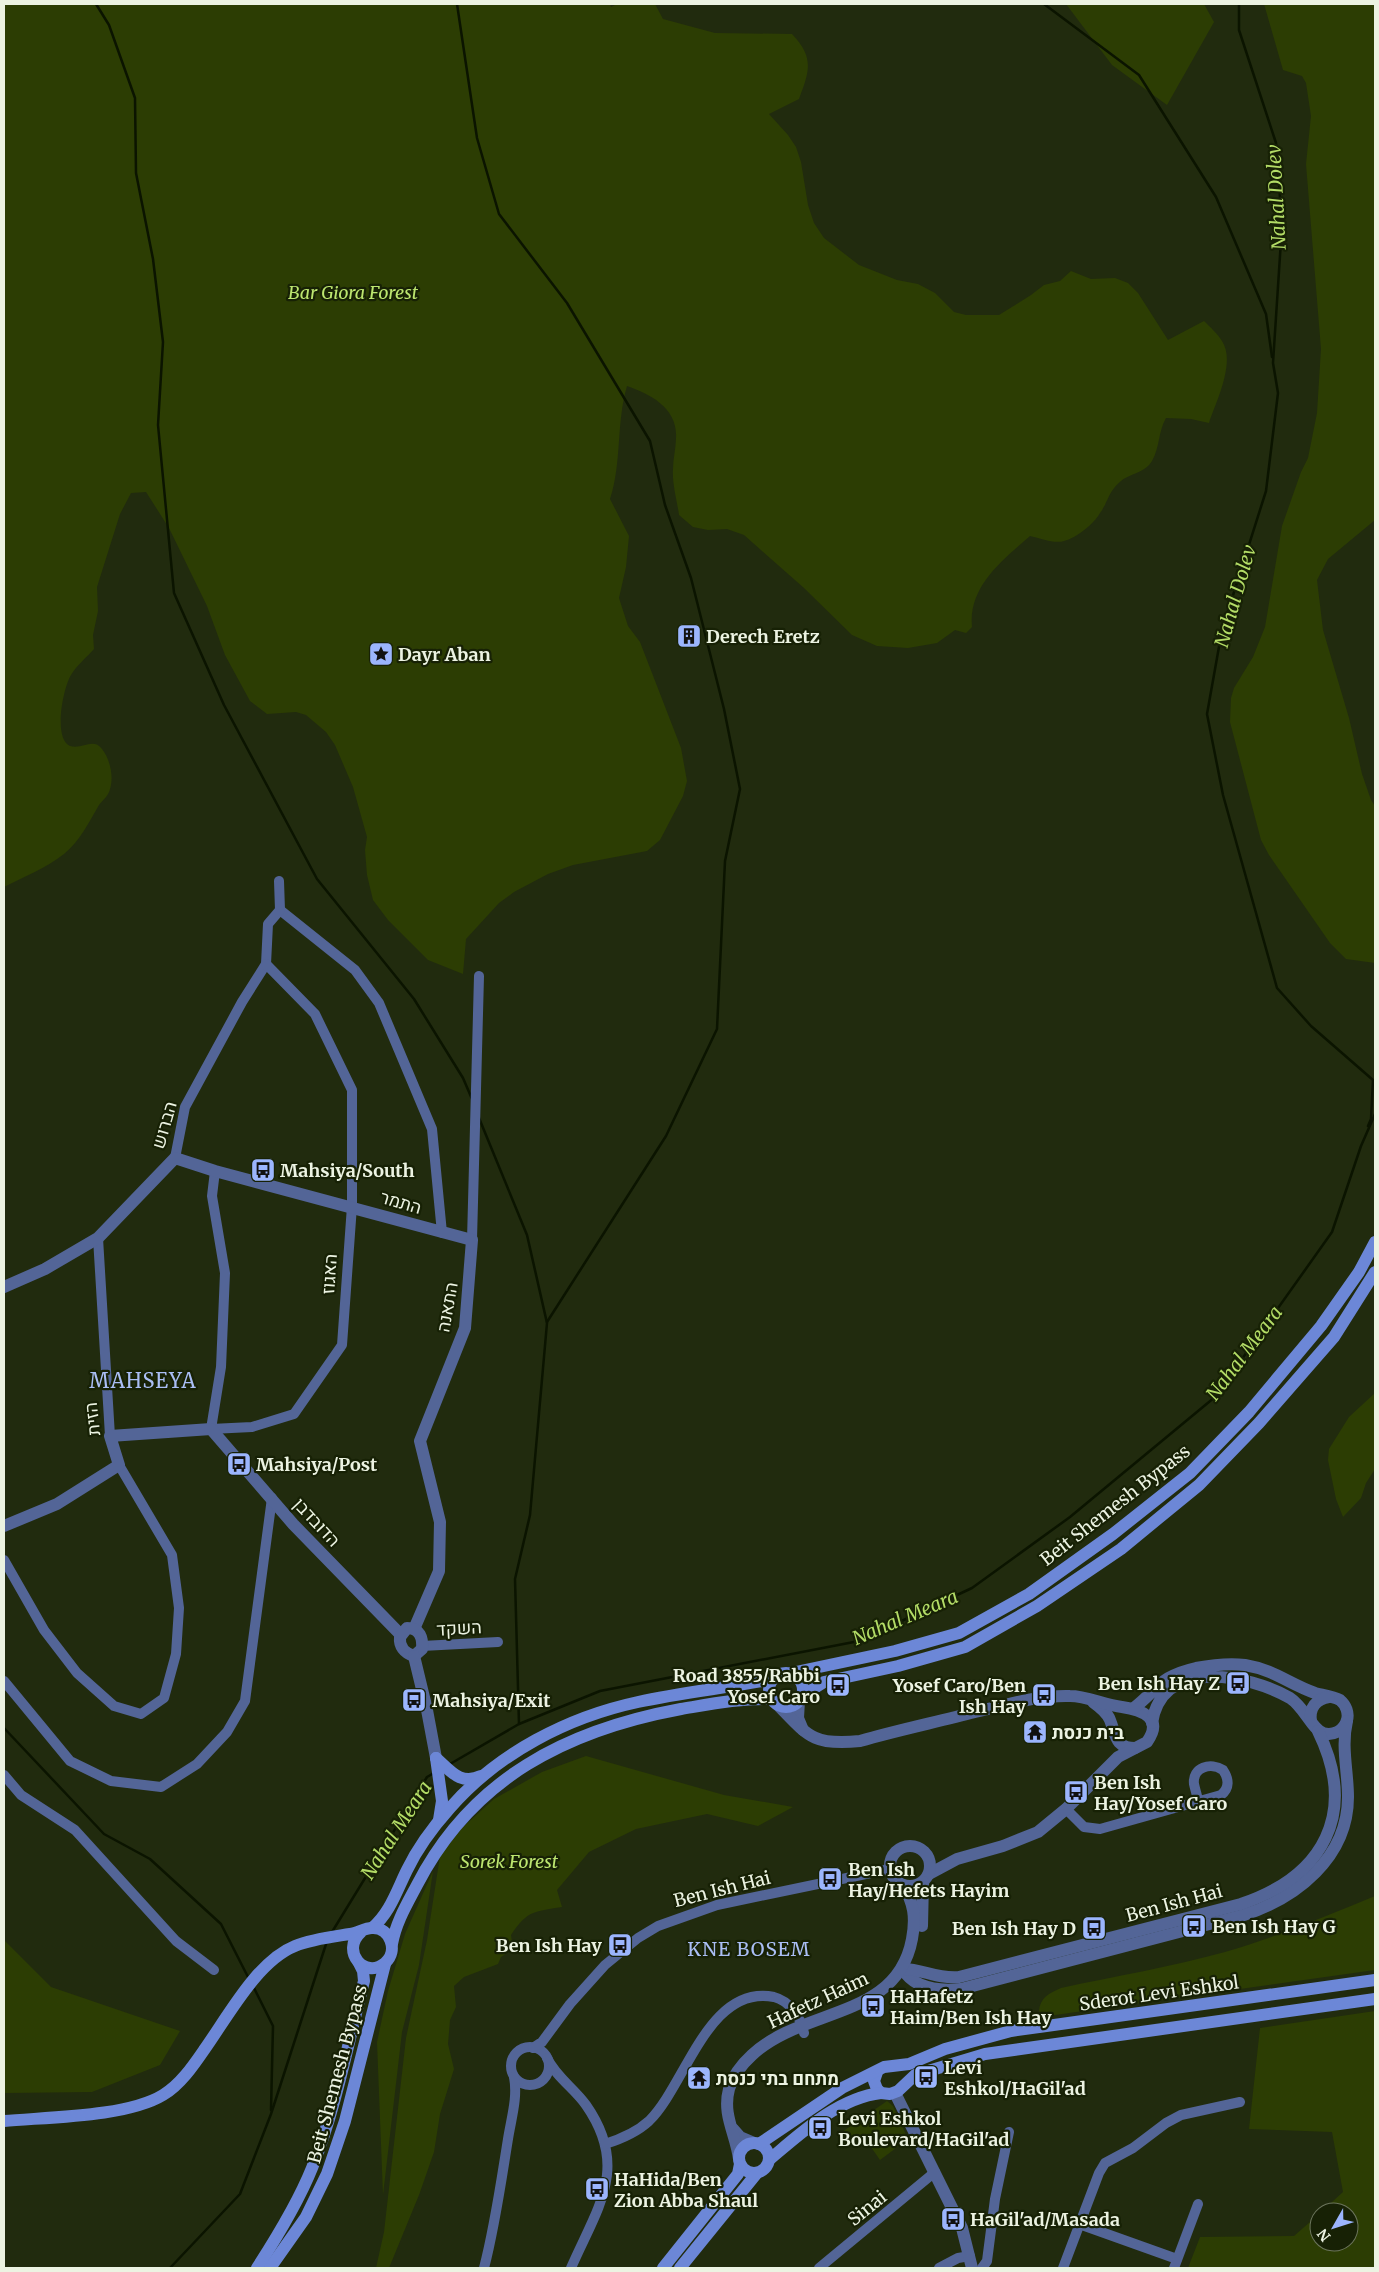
<svg xmlns="http://www.w3.org/2000/svg" width="1379" height="2272" font-family="Merriweather,Heebo,serif">
  <style>
    .green { fill: #2c3d03 }
    .lines { fill: none; stroke-linecap: round; stroke-linejoin: round }
    .stream { stroke: #0b1400; stroke-width: 2.5 }
    .minor { stroke: #536597; stroke-width: 10 }
    .tertiary { stroke: #536597; stroke-width: 12 }
    .secondary { stroke: #6c87d7; stroke-width: 12 }
    .labels { text-anchor: middle; dominant-baseline: central; stroke-width: 4.5; stroke-linejoin: round; paint-order: stroke }
    .park-label { font-size: 18px; font-style: italic; fill: #bce56f; stroke: #172105 }
    .poi-label { font-size: 18px; font-weight: bold; fill: #ecf3e2; stroke: #172105; text-anchor: start }
    .street-label { font-size: 18px; fill: #ecf3e2; stroke: #172105 }
    .water-label { font-size: 19px; font-style: italic; fill: #b3dc66; stroke: #172105 }
    .neighbourhood-label { font-size: 19px; letter-spacing: 1px; fill: #aabef4; stroke: #172105 }
    .quarter-label { font-size: 20px; letter-spacing: 1px; fill: #aabef4; stroke: #172105 }
  </style>
  <rect width="100%" height="100%" fill="#212b0e"/>
  <g class="green">
    <path d="M 4,4 L 610,4 L 611,7 L 617,4 L 655,4 L 663,19 L 715,33 L 792,34 C 815,58 809,72 799,99 L 769,114 L 788,135 L 796,147 L 801,162 L 808,205 L 814,223 L 824,238 L 859,265 L 897,280 L 918,284 L 935,293 L 954,312 L 966,315 L 999,315 L 1031,295 L 1044,285 L 1060,281 L 1071,271 L 1091,279 L 1115,278 L 1128,283 L 1138,293 L 1168,340 L 1204,321 C 1210,327 1218,334 1222,341 C 1236,362 1216,402 1209,423 L 1191,419 L 1166,418 C 1158,432 1160,447 1152,461 C 1145,473 1131,473 1121,481 C 1107,493 1109,501 1100,513 C 1094,524 1076,538 1064,541 C 1055,544 1039,538 1030,536 C 1003,560 968,586 972,627 L 966,633 L 955,630 L 937,643 L 908,648 L 877,646 L 852,635 L 804,588 L 744,535 L 727,529 L 708,530 L 693,527 L 679,515 C 677,500 672,484 673,469 C 673,458 676,448 676,438 C 678,408 650,394 627,386 C 616,423 622,463 610,499 L 629,536 L 626,567 L 619,598 L 628,626 L 640,642 L 681,748 L 687,781 L 683,796 L 660,840 L 647,851 L 573,865 L 548,874 L 514,892 L 499,903 L 466,939 L 463,974 L 428,960 L 388,920 L 373,900 L 367,875 L 365,850 L 367,837 L 353,787 L 335,745 L 326,732 L 306,715 L 296,712 L 267,714 L 250,701 L 225,655 L 207,606 L 169,528 L 146,492 L 131,493 L 120,514 L 97,587 L 98,611 L 93,635 L 94,649 C 87,657 76,666 71,675 C 63,688 53,739 70,746 C 82,750 93,737 102,749 C 110,759 114,777 110,789 C 109,795 103,800 99,805 C 89,822 80,841 64,854 C 46,868 24,877 4,887 Z"/>
    <path d="M 1066,4 L 1204,4 L 1214,22 L 1167,105 L 1112,65 Z"/>
    <path d="M 1264,4 L 1375,4 L 1375,520 L 1328,559 L 1317,580 L 1323,630 L 1349,718 L 1362,774 L 1371,800 L 1375,806 L 1375,963 L 1346,959 L 1330,943 L 1269,855 L 1261,840 L 1230,722 L 1231,698 L 1234,688 L 1253,657 L 1265,627 L 1282,526 L 1301,472 L 1308,458 L 1317,413 L 1321,349 L 1306,164 L 1311,116 L 1306,83 L 1302,76 L 1283,70 Z"/>
    <path d="M 1375,1393 L 1375,1469 L 1366,1483 L 1361,1498 L 1343,1517 L 1336,1499 L 1328,1460 L 1329,1449 L 1349,1417 Z"/>
    <path d="M 586,1756 L 724,1795 L 793,1807 L 758,1826 L 707,1814 L 636,1829 L 589,1852 L 557,1890 L 562,1907 C 533,1912 528,1910 511,1935 L 513,1949 L 501,1957 L 498,1964 L 464,1977 L 454,1986 L 456,2007 L 450,2020 L 448,2044 L 454,2069 L 440,2114 L 434,2152 L 419,2195 L 389,2268 L 376,2268 L 384,2232 L 406,2038 L 427,1940 L 440,1856 L 462,1828 L 494,1799 L 542,1772 Z"/>
    <path d="M 433,1871 L 419,1965 L 402,2032 L 383,2195 L 377,2042 L 388,1991 L 405,1934 Z"/>
    <path d="M 1375,1896 L 1375,1970 L 1055,2015 L 1044,2015 L 1039,2011 C 1040,1998 1049,1993 1061,1988 C 1116,1976 1171,1967 1225,1952 C 1277,1937 1326,1916 1375,1896 Z"/>
    <path d="M 4,1940 L 51,1987 L 180,2031 L 160,2065 L 92,2092 L 4,2093 Z"/>
    <path d="M 1375,2011 L 1375,2268 L 1188,2268 L 1200,2237 L 1294,2236 L 1319,2214 L 1319,2242 L 1349,2242 L 1349,2212 L 1321,2212 L 1343,2192 L 1332,2132 L 1249,2129 L 1260,2028 Z"/>
    <path d="M 887,2101 L 893,2106 L 908,2139 L 880,2160 L 862,2134 L 850,2142 L 842,2132 Z"/>
  </g>
  <g class="lines">
    <g class="stream">
      <path d="M 96,4 L 109,25 L 135,98 L 136,173 L 153,259 L 163,342 L 158,425 L 174,593 L 224,705 L 317,879 L 414,999 L 463,1078 L 472,1099"/>
      <path d="M 457,4 L 477,138 L 499,214 L 567,303 L 650,441 L 665,505 L 691,578 L 724,709 L 740,789 L 725,861 L 717,1029 L 666,1136 L 547,1322"/>
      <path d="M 1044,4 L 1139,75 L 1216,197 L 1266,314 L 1272,357"/>
      <path d="M 1239,4 L 1239,30 L 1276,143 L 1282,225 L 1273,363 L 1278,393 L 1266,491 L 1222,630 L 1207,714 L 1223,795 L 1277,988 L 1311,1026 L 1373,1080 L 1371,1119 L 1368,1126"/>
      <path d="M 479,1118 L 527,1235 L 547,1323 L 530,1515 L 515,1579 L 519,1724"/>
      <path d="M 4,1728 L 104,1834 L 150,1859 L 221,1924 L 249,1979"/>
      <path d="M 450,1764 L 519,1724 L 600,1691 L 859,1641 L 972,1588 L 1070,1517 L 1215,1397 L 1332,1232 L 1361,1146 L 1375,1114"/>
      <path d="M 332,1932 L 427,1777 L 434,1773"/>
      <path d="M 254,1988 L 273,2026 L 271,2110"/>
      <path d="M 170,2268 L 240,2194 L 271,2114 L 327,1941"/>
    </g>
    <g class="minor">
      <path d="M 280,910 L 355,970 L 379,1003 L 432,1129 L 442,1233"/>
      <path d="M 175,1158 L 185,1107 L 242,1002 L 266,964 L 268,924 L 280,910 L 279,881"/>
      <path d="M 215,1171 L 212,1196 L 225,1273 L 221,1367 L 211,1429 L 252,1427 L 294,1414 L 342,1345 L 352,1206 L 352,1090 L 315,1014 L 266,964"/>
      <path d="M 98,1238 L 110,1436"/>
      <path d="M 472,1240 L 479,976"/>
      <path d="M 4,1560 L 44,1630 L 77,1673 L 114,1706 L 141,1714 L 164,1698 L 176,1654 L 179,1608 L 172,1555 L 119,1465"/>
      <path d="M 422,1646 L 498,1642"/>
      <path d="M 4,1681 L 70,1761 L 111,1781 L 161,1787 L 197,1764 L 227,1732 L 245,1701 L 272,1498"/>
      <path d="M 4,1775 L 21,1795 L 75,1830 L 176,1941 L 214,1970"/>
      <path d="M 1066,1809 L 1084,1827 L 1100,1829 L 1221,1795 C 1230,1788 1229,1779 1223,1770 C 1211,1762 1192,1767 1194,1784 C 1195,1789 1197,1795 1198,1800"/>
      <circle cx="530" cy="2066" r="19"/>
      <path d="M 533,2048 L 542,2042 L 570,2004 L 605,1965 L 638,1938 L 658,1926 L 717,1905 L 890,1869"/>
      <path d="M 547,2058 C 556,2077 574,2088 586,2105 C 630,2168 597,2208 571,2268"/>
      <path d="M 605,2144 C 621,2139 636,2133 649,2121 C 686,2085 708,1984 774,1997 C 790,2001 801,2018 804,2033"/>
      <path d="M 1079,2224 L 1177,2259"/>
      <path d="M 484,2268 C 495,2226 501,2182 508,2139 C 511,2119 518,2098 514,2077"/>
      <path d="M 819,2268 L 935,2172"/>
      <path d="M 939,2268 L 958,2258 L 970,2256"/>
      <path d="M 982,2268 L 987,2261 L 995,2199 L 1009,2132"/>
      <path d="M 1063,2268 L 1099,2173 L 1105,2163 L 1133,2148 L 1166,2123 L 1181,2115 L 1240,2102"/>
      <path d="M 1174,2268 L 1198,2204"/>
    </g>
    <g class="tertiary">
      <path d="M 4,1287 L 45,1269 L 98,1238 L 175,1158 L 215,1171 L 472,1240 L 465,1328 L 420,1441 L 440,1522 L 439,1571 L 414,1629"/>
      <path d="M 4,1526 L 57,1504 L 119,1465 L 110,1436 L 211,1429 L 293,1524 L 401,1635"/>
      <path d="M 407,1628 C 420,1628 423,1638 422,1649 L 414,1656 C 404,1653 399,1646 400,1637 Z"/>
      <path d="M 414,1656 L 427,1710 L 436,1758"/>
      <path d="M 799,1701 L 798,1718 L 803,1730"/>
      <path d="M 1093,1702 C 1100,1707 1107,1712 1110,1720 C 1116,1735 1115,1748 1135,1748"/>
      <path d="M 777,1704 C 808,1736 813,1746 860,1741 C 898,1730 937,1722 975,1712 C 1006,1705 1038,1695 1070,1696 C 1087,1696 1104,1705 1122,1707 C 1142,1710 1164,1718 1147,1742 L 1118,1757 L 1066,1809 L 1038,1832 L 1003,1846 L 957,1859 L 929,1874"/>
      <path d="M 1134,1708 C 1159,1688 1160,1676 1196,1668 C 1212,1665 1228,1663 1245,1665 C 1275,1670 1289,1684 1315,1693 C 1323,1695 1333,1696 1340,1700 C 1346,1705 1349,1713 1347,1720 C 1344,1731 1333,1736 1323,1733 C 1312,1729 1304,1707 1290,1698 C 1248,1674 1162,1657 1152,1723"/>
      <path d="M 1311,1721 C 1309,1708 1316,1699 1329,1697"/>
      <circle cx="910" cy="1866" r="20"/>
      <path d="M 922,1926 L 923,1882"/>
      <path d="M 903,1969 C 914,1989 940,1991 961,1989 L 1244,1915 C 1296,1898 1348,1858 1348,1797 C 1348,1771 1341,1747 1347,1721"/>
      <path d="M 903,1969 C 923,1969 936,1979 959,1977 L 1241,1904 C 1324,1876 1358,1813 1318,1731"/>
      <path d="M 895,2093 L 962,2228 L 972,2268"/>
      <path d="M 733,2129 L 740,2137 L 754,2143"/>
      <path d="M 739,2159 C 736,2134 722,2115 729,2089 C 733,2075 741,2065 752,2055 C 803,2007 897,2020 912,1939 C 916,1918 914,1903 903,1885"/>
    </g>
    <g class="secondary">
      <circle cx="786" cy="1690" r="17"/>
      <path d="M 791,1673 L 895,1651 L 959,1633 L 1029,1594 L 1113,1534 L 1190,1473 L 1249,1412 L 1321,1326 L 1359,1272 L 1375,1242"/>
      <path d="M 802,1696 L 824,1682 L 898,1666 L 965,1647 L 1037,1606 L 1121,1549 L 1199,1485 L 1259,1423 L 1334,1337 L 1375,1272"/>
      <path d="M 436,1758 L 442,1801 L 439,1820"/>
      <path d="M 436,1758 C 450,1770 460,1786 481,1776"/>
      <path d="M 372,1928 C 390,1913 397,1890 407,1870 C 418,1847 433,1827 450,1808 C 498,1753 568,1717 638,1702 C 683,1692 728,1688 773,1679"/>
      <path d="M 392,1944 C 396,1922 407,1904 417,1885 C 472,1778 567,1730 681,1709 C 711,1704 741,1698 771,1699"/>
      <path d="M 877,2072 L 874,2081 L 877,2089 L 881,2093 L 890,2094 L 898,2091 L 915,2075 L 985,2054 L 1375,1999"/>
      <path d="M 4,2121 C 48,2117 127,2117 163,2095 C 180,2085 193,2066 204,2050 C 227,2018 257,1961 295,1946 C 312,1939 331,1937 350,1934 C 358,1933 364,1928 372,1928 C 390,1927 399,1951 385,1963 C 365,1980 340,1951 361,1932"/>
      <circle cx="754" cy="2158" r="15"/>
      <path d="M 759,2144 L 842,2088 L 884,2067 L 909,2064 L 945,2049 L 1011,2031 L 1375,1980"/>
      <path d="M 769,2160 C 801,2133 838,2098 881,2093"/>
      <path d="M 257,2268 C 277,2237 298,2203 312,2168 C 336,2108 348,2043 364,1981 L 363,1971 L 359,1963"/>
      <path d="M 270,2268 L 306,2217 L 327,2174 L 345,2121 L 385,1964"/>
      <path d="M 663,2268 L 738,2174 L 740,2164"/>
      <path d="M 680,2268 L 757,2173"/>
    </g>
  </g>
  <defs>
    <symbol id="building-square" viewBox="-11 -11 22 22"><rect x="-9" y="-9" width="18" height="18" rx="4" fill="#9bb5fd" stroke="#172105"/><path d="M-4-6H4V6H1V3H-1V6H-4ZM-2.5-4.3h1.7v1.8h-1.7ZM.8-4.3h1.7v1.8H.8ZM-2.5-1h1.7V.8h-1.7ZM.8-1h1.7V.8H.8Z" fill="#111"/></symbol>
    <symbol id="sight-square" viewBox="-11 -11 22 22"><rect x="-9" y="-9" width="18" height="18" rx="4" fill="#9bb5fd" stroke="#172105"/><path d="M0-6L1.8-2.2L6-1.7L2.9 1.2L3.7 5.4L0 3.3L-3.7 5.4L-2.9 1.2L-6-1.7L-1.8-2.2Z" fill="#111"/></symbol>
    <symbol id="bus-square" viewBox="-11 -11 22 22"><rect x="-9" y="-9" width="18" height="18" rx="4" fill="#9bb5fd" stroke="#172105"/><path d="M-5-6H5V4H4V6H2V4H-2V6H-4V4H-5ZM-3.5-4V0h7V-4ZM-3.5 1.2v1.5H-2V1.2ZM2 1.2v1.5H3.5V1.2Z" fill="#111"/></symbol>
    <symbol id="temple-square" viewBox="-11 -11 22 22"><rect x="-9" y="-9" width="18" height="18" rx="4" fill="#9bb5fd" stroke="#172105"/><path d="M0-6L5-2H3V0L6.5 2.5H4V6H1.5V3h-3V6H-4V2.5H-6.5L-3 0V-2H-5Z" fill="#111"/></symbol>
  </defs>
  <g fill-rule="evenodd">
    <use href="#building-square" x="675" y="622" width="28" height="28"/>
    <use href="#sight-square" x="367" y="640" width="28" height="28"/>
    <use href="#bus-square" x="249" y="1156" width="28" height="28"/>
    <use href="#bus-square" x="225" y="1450" width="28" height="28"/>
    <use href="#bus-square" x="1224" y="1669" width="28" height="28"/>
    <use href="#bus-square" x="824" y="1671" width="28" height="28"/>
    <use href="#bus-square" x="1030" y="1681" width="28" height="28"/>
    <use href="#bus-square" x="400" y="1686" width="28" height="28"/>
    <use href="#temple-square" x="1021" y="1718" width="28" height="28"/>
    <use href="#bus-square" x="1062" y="1778" width="28" height="28"/>
    <use href="#bus-square" x="816" y="1865" width="28" height="28"/>
    <use href="#bus-square" x="1180" y="1912" width="28" height="28"/>
    <use href="#bus-square" x="1080" y="1914" width="28" height="28"/>
    <use href="#bus-square" x="606" y="1931" width="28" height="28"/>
    <use href="#bus-square" x="859" y="1992" width="28" height="28"/>
    <use href="#bus-square" x="912" y="2063" width="28" height="28"/>
    <use href="#temple-square" x="685" y="2064" width="28" height="28"/>
    <use href="#bus-square" x="806" y="2114" width="28" height="28"/>
    <use href="#bus-square" x="583" y="2175" width="28" height="28"/>
    <use href="#bus-square" x="939" y="2205" width="28" height="28"/>
  </g>
  <g class="labels">
    <g class="park-label">
      <text x="353" y="292">Bar Giora Forest</text>
      <text x="509" y="1861">Sorek Forest</text>
    </g>
    <g class="poi-label">
      <text x="706" y="636">Derech Eretz</text>
      <text x="398" y="654">Dayr Aban</text>
      <text x="280" y="1170">Mahsiya/South</text>
      <text x="256" y="1464">Mahsiya/Post</text>
      <text x="820" y="1675" text-anchor="end">Road 3855/Rabbi<tspan x="820" dy="21">Yosef Caro</tspan></text>
      <text x="1220" y="1683" text-anchor="end">Ben Ish Hay Z</text>
      <text x="1026" y="1685" text-anchor="end">Yosef Caro/Ben<tspan x="1026" dy="21">Ish Hay</tspan></text>
      <text x="432" y="1700">Mahsiya/Exit</text>
      <text x="1052" y="1732">בית כנסת</text>
      <text x="1094" y="1782">Ben Ish<tspan x="1094" dy="21">Hay/Yosef Caro</tspan></text>
      <text x="848" y="1869">Ben Ish<tspan x="848" dy="21">Hay/Hefets Hayim</tspan></text>
      <text x="1212" y="1926">Ben Ish Hay G</text>
      <text x="1076" y="1928" text-anchor="end">Ben Ish Hay D</text>
      <text x="602" y="1945" text-anchor="end">Ben Ish Hay</text>
      <text x="890" y="1996">HaHafetz<tspan x="890" dy="21">Haim/Ben Ish Hay</tspan></text>
      <text x="944" y="2067">Levi<tspan x="944" dy="21">Eshkol/HaGil'ad</tspan></text>
      <text x="716" y="2078">מתחם בתי כנסת</text>
      <text x="838" y="2118">Levi Eshkol<tspan x="838" dy="21">Boulevard/HaGil'ad</tspan></text>
      <text x="614" y="2179">HaHida/Ben<tspan x="614" dy="21">Zion Abba Shaul</tspan></text>
      <text x="970" y="2219">HaGil'ad/Masada</text>
    </g>
    <g class="street-label">
      <text transform="translate(164 1125) rotate(-74)">הברוש</text>
      <text transform="translate(401 1202) rotate(16)">התמר</text>
      <text transform="translate(329 1274) rotate(-86)">האגוז</text>
      <text transform="translate(447 1307) rotate(-80)">התאנה</text>
      <text transform="translate(92 1419) rotate(-96)">הזית</text>
      <text transform="translate(1115 1505) rotate(-38)">Beit Shemesh Bypass</text>
      <text transform="translate(317 1522) rotate(47)">הדובדבן</text>
      <text transform="translate(459 1628) rotate(-3)">השקד</text>
      <text transform="translate(722 1889) rotate(-14)">Ben Ish Hai</text>
      <text transform="translate(1174 1903) rotate(-15)">Ben Ish Hai</text>
      <text transform="translate(1159 1993) rotate(-8)">Sderot Levi Eshkol</text>
      <text transform="translate(818 2000) rotate(-25)">Hafetz Haim</text>
      <text transform="translate(337 2074) rotate(-75)">Beit Shemesh Bypass</text>
      <text transform="translate(867 2208) rotate(-39)">Sinai</text>
    </g>
    <g class="water-label">
      <text transform="translate(1276 197) rotate(-93)">Nahal Dolev</text>
      <text transform="translate(1235 596) rotate(-74)">Nahal Dolev</text>
      <text transform="translate(1244 1353) rotate(-53)">Nahal Meara</text>
      <text transform="translate(905 1617) rotate(-23)">Nahal Meara</text>
      <text transform="translate(396 1830) rotate(-57)">Nahal Meara</text>
    </g>
    <g class="neighbourhood-label">
      <text x="749" y="1949">KNE BOSEM</text>
    </g>
    <g class="quarter-label">
      <text x="143" y="1380">MAHSEYA</text>
    </g>
  </g>
  <rect width="1379" height="2272" fill="none" stroke="#ecf3e2" stroke-width="10"/>
  <g transform="translate(1334 2227) rotate(231)"><circle r="24" fill="#172105" stroke="#6c755d"/>
  <path d="M0-4L9 19L0 12L-9 19Z" fill="#9bb5fd"/>
  <text y="-8" font-size="14" font-weight="bold" text-anchor="middle" fill="#ecf3e2">N</text>
  </g>
</svg>
